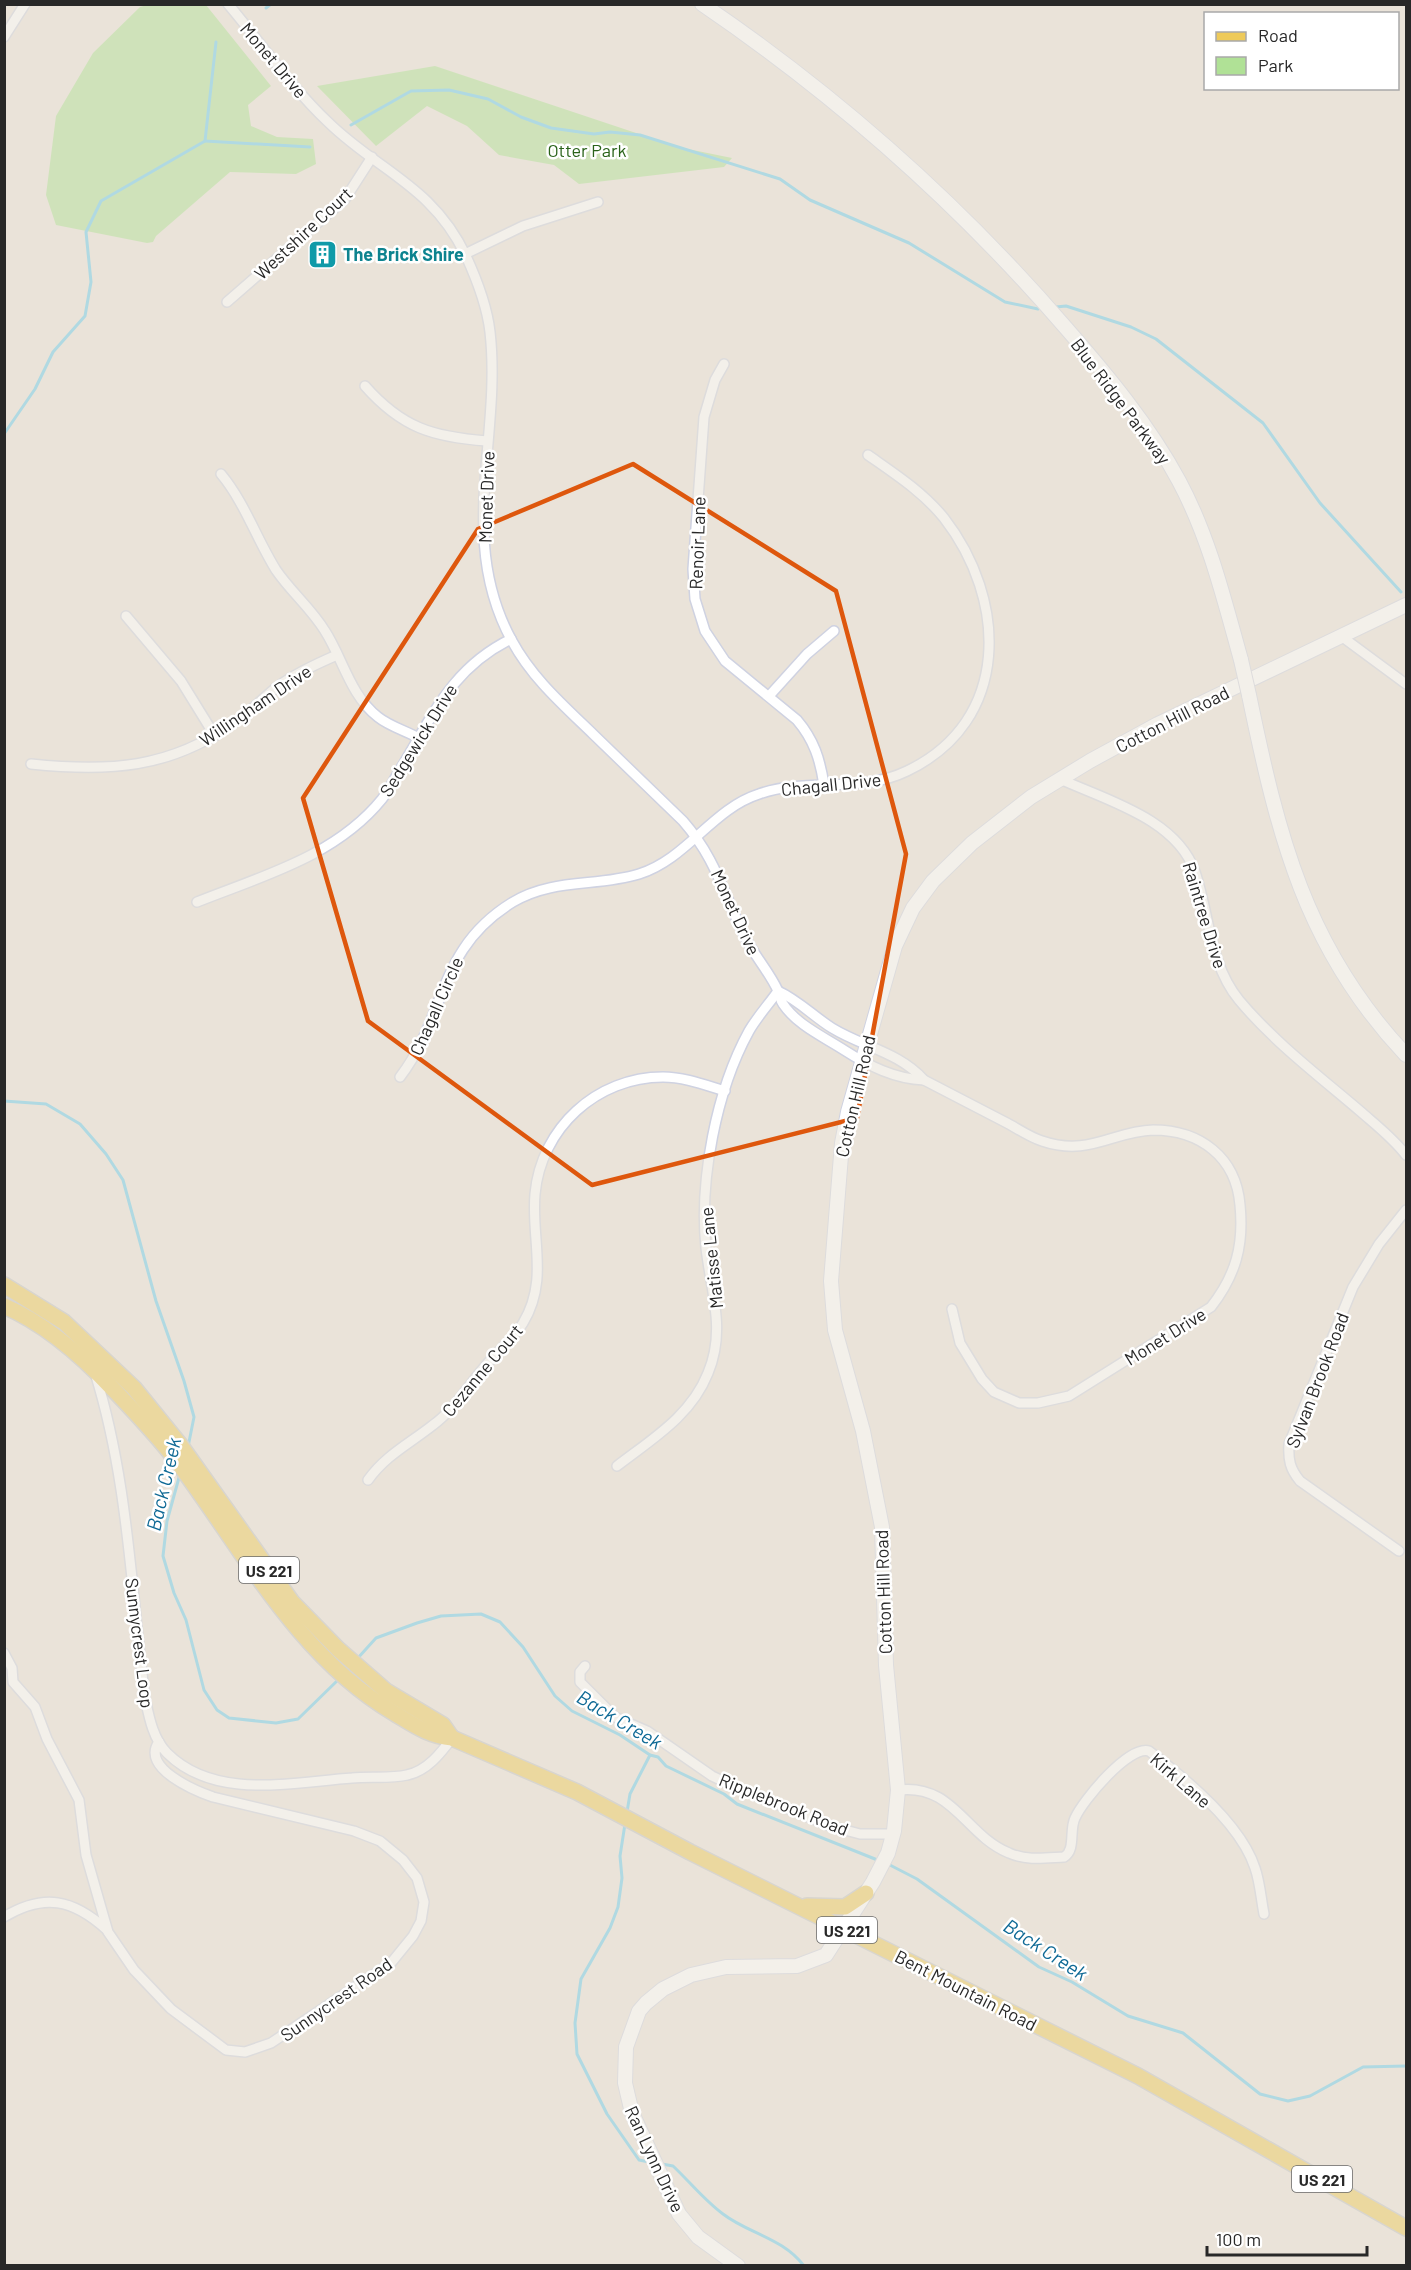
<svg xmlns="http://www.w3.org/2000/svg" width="1411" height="2270" font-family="Barlow,sans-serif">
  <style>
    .green { fill: #b0e196 }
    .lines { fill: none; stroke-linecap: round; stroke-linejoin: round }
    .stream { stroke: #6ccced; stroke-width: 3 }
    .street-casing { stroke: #cfd2e1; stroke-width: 12 }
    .secondary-casing { stroke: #cfd2e1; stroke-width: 16 }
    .primary-casing { stroke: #c3c3c3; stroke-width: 18 }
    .street { stroke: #fff; stroke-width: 9 }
    .secondary { stroke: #fff; stroke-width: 14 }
    .primary { stroke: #eeca5a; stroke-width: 15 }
    .secondary-bridge-casing { stroke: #cfd2e1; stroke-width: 16; stroke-linecap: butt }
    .secondary-bridge { stroke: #fff; stroke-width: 14 }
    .marked { fill: none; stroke: #de570d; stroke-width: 4.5; stroke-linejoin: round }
    .labels { text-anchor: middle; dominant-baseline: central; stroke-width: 5; stroke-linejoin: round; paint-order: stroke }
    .shield { fill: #fff; stroke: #686868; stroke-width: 1.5 }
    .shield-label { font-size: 16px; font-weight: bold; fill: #282828 }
    .street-label { font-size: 18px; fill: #282828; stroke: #fff }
    .park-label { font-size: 18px; fill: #2a631a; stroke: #fff }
    .culture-label { font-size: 18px; font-weight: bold; fill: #0d838f; stroke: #fff; text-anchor: start }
    .water-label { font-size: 20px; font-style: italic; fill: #0e6995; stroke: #fff }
  </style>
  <rect width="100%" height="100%" fill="#eae3d9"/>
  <g class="green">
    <path d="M 147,5 L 206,5 L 271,86 L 248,105 L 251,126 L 277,137 L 313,139 L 316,164 L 296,174 L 230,172 L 156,236 L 153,242 L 147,243 L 56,225 L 46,195 L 56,116 L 93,53 L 140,7 Z"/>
    <path d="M 435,66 L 678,147 L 732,158 L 724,167 L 579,184 L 554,165 L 499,155 L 467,126 L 427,106 L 376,146 L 317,86 Z"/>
  </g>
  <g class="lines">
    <g class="stream">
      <path d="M 266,8 L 271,4"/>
      <path d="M 351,125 L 411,91 L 449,90 L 488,99 L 521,117 L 551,128 L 594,134 L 610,132 L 640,135 L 780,179 L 810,200 L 909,243 L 1005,302 L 1038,309"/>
      <path d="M 205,141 L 310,147"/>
      <path d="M 1056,307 L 1066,306 L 1131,327 L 1156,339 L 1263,423 L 1320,503 L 1401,592"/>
      <path d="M 4,434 L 35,389 L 53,352 L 85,316 L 91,282 L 86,232 L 101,201 L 205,141 L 216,42"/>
      <path d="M 4,1101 L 46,1104 L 80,1124 L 106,1154 L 123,1180 L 156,1301 L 184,1381 L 194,1417 L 188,1447"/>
      <path d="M 180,1474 L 167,1521 L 163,1556 L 174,1593 L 186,1620 L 204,1690 L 217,1710 L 229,1718 L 276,1723 L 298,1719 L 339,1679"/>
      <path d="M 357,1659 L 376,1638 L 417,1623 L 441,1616 L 481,1614 L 500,1622 L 523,1647 L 555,1696 L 572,1711 L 620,1735 L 650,1755 L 658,1757 L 666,1766 L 724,1794 L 737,1804 L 880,1861"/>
      <path d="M 627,1812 L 630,1794 L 650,1755"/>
      <path d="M 625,1824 L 620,1856 L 622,1878 L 618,1907 L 610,1928 L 581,1979 L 575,2023 L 577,2054 L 607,2114 L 639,2160 L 649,2162"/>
      <path d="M 886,1863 L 917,1879 L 1039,1967 L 1072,1982 L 1128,2016 L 1183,2033 L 1260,2094 L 1288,2101 L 1310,2096 L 1363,2067 L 1406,2066"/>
      <path d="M 662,2164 L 673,2166 C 689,2181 705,2201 723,2214 C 749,2234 783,2238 804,2266"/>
    </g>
    <defs>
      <g id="street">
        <path d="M 228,4 C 261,43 291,87 328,122 C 378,171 433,186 466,256 C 477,280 487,305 490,332 C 502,438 456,539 512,641 C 532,678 563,705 593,734 C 623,763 653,792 683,821 C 716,859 722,890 743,933 C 752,953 769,971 778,991 C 780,995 780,1000 783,1004 C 797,1025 824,1037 844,1050 C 869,1066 895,1079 924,1080"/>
        <path d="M 4,37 L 25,4"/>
        <path d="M 465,254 L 523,226 L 598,202"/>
        <path d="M 227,302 L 345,199 L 372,157"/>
        <path d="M 724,364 L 715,380 L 704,417 L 693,569 L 695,599 L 705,631 L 725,661 L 797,720 C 814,740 820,759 824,785"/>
        <path d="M 365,386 C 402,428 433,437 487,441"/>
        <path d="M 221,474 C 245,503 256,538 276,570 C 291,592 311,608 325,631 C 343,659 350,695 378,717 C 389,726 406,731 419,738"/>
        <path d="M 126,616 L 181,681 L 215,736"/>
        <path d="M 1341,636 L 1406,684"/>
        <path d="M 769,696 L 807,654 L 834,631"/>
        <path d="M 31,764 C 108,772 170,769 235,722 C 250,712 263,698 277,687 C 296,673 316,664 337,655"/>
        <path d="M 1060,779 C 1106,800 1177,819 1195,872 C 1210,916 1209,963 1239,1000 C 1274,1042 1319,1076 1360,1111 C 1376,1125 1393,1138 1406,1155"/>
        <path d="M 197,902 C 262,876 336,856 382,799 C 389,790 395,778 401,768 C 433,715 452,668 511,639"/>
        <path d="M 778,991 C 798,1000 813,1016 832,1028 C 863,1047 899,1052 924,1080 C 951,1094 978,1108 1005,1122 C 1017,1128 1029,1137 1042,1141 C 1089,1157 1113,1131 1153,1130 C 1200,1130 1236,1157 1240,1205 C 1244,1245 1236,1275 1211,1307 L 1069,1396 L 1038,1403 L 1019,1403 L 994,1392 L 982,1379 L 960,1343 L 952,1309"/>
        <path d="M 400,1077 C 448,1014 436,949 513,902 C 553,878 597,887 639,874 C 687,859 712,809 759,794 C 807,777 860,794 907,771 C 1012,721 1007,599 944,518 C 923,492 895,474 868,455"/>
        <path d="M 95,1373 C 128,1479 131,1589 145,1698 C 149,1717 153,1739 167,1753 C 215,1801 293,1782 352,1778 C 370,1776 390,1779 407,1775 C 427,1771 441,1753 452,1738"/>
        <path d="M 617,1466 C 652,1439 691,1416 708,1373 C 726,1330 711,1292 706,1248 C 699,1181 716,1091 749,1031 C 757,1017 769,1004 778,991"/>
        <path d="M 368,1480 C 386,1455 409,1444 433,1425 C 455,1409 469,1384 487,1364 C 498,1351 514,1338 523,1323 C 549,1280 531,1239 535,1194 C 541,1128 597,1077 663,1077 C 684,1077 705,1085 725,1091"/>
        <path d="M 1399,1551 L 1300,1481 C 1290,1469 1288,1460 1289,1444 L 1353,1287 L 1379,1244 L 1406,1210"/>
        <path d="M 4,1653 L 12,1668 L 13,1682 L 35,1707 L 47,1739 L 79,1800 L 86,1855 L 108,1932 L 134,1970 L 171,2009 L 226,2050 L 245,2052 L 271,2043 L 391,1963 L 413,1936 L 421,1921 L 424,1902 L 417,1878 L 403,1860 L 380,1841 L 354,1831 L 213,1797 C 196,1791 140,1768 159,1742"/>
        <path d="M 585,1666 L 580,1672 L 580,1682 L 615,1717 L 647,1731 L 712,1776 L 735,1787 L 830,1826 L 860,1834 L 894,1834"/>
        <path d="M 898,1790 C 953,1783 965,1835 1009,1853 C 1027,1861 1045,1858 1064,1857 C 1076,1850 1069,1830 1075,1818 C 1083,1800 1129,1745 1149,1751 C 1185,1778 1241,1824 1255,1868 C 1260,1882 1261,1899 1264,1914"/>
        <path d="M 4,1917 C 44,1893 73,1899 107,1930"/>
      </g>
      <g id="secondary">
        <path d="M 702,4 C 837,96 960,205 1066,328 C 1107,375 1149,425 1179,481 C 1209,537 1224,599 1241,660"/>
        <path d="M 1249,695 C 1278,835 1305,948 1406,1055"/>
        <path d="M 738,2266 L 698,2237 L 679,2214 L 632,2113 L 625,2083 L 626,2047 L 639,2011 L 646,2003 L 663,1989 L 691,1975 L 726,1967 L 797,1966 L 826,1955 L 873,1882 L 888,1853 L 894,1831 L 898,1790 L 886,1665 L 882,1527 L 863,1431 L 835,1330 L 831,1281 L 842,1143 L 848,1112 L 895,946 L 913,908 L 933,881 L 972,843 L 1031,797 L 1090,761 L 1158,724 L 1406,605"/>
      </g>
      <g id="primary">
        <path d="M 4,1285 L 64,1322 L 134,1388 L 181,1446 L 292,1602 L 338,1649 L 386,1691 L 443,1725 L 452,1738"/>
        <path d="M 4,1306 C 46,1324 82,1356 113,1389 C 134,1411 157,1435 176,1460 C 243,1549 296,1655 394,1713 C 414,1725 429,1736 452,1738 L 577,1792 L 690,1852 L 1138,2076 L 1406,2228"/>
        <path d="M 807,1906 L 845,1907 L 866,1893"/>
      </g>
    </defs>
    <use href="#street" class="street-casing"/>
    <use href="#secondary" class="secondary-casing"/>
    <use href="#primary" class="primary-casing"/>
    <use href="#street" class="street"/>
    <use href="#secondary" class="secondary"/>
    <use href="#primary" class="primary"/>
    <defs>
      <path id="secondary-bridge" d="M 1241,660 L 1249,695"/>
    </defs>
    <use href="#secondary-bridge" class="secondary-bridge-casing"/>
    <use href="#secondary-bridge" class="secondary-bridge"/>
  </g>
  <path d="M0 0H1411V2270H0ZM 633,464 L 836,591 L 906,854 L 857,1118 L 592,1185 L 368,1021 L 303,798 L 478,529 Z" fill="#eae3d9" fill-opacity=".55" fill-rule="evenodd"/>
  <path class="marked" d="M 633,464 L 836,591 L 906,854 L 857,1118 L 592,1185 L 368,1021 L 303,798 L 478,529 Z"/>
  <defs>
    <symbol id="building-square" viewBox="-11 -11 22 22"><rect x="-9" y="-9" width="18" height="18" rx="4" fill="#0f9aa8" stroke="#fff"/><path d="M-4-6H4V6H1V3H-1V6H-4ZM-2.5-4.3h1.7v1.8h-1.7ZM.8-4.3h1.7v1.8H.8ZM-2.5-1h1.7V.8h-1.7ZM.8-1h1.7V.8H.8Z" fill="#fff"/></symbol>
  </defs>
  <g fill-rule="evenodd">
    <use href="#building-square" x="306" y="238" width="33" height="33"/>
  </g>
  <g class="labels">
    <g class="shield">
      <rect x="239" y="1557" width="60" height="26" rx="4.5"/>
      <rect x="817" y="1917" width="60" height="26" rx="4.5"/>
      <rect x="1292" y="2166" width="60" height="26" rx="4.5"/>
    </g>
    <g class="shield-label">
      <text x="269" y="1570">US 221</text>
      <text x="847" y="1930">US 221</text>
      <text x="1322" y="2179">US 221</text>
    </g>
    <g class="street-label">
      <text transform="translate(274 60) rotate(50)">Monet Drive</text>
      <text transform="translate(303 233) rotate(-43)">Westshire Court</text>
      <text transform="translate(1121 401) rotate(53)">Blue Ridge Parkway</text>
      <text transform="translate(486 497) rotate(-88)">Monet Drive</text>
      <text transform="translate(697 543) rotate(-88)">Renoir Lane</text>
      <text transform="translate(255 705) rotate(-34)">Willingham Drive</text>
      <text transform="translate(1172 719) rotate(-27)">Cotton Hill Road</text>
      <text transform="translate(418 740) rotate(-58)">Sedgewick Drive</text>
      <text transform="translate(831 784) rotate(-6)">Chagall Drive</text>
      <text transform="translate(736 912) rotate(65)">Monet Drive</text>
      <text transform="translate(1205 915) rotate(73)">Raintree Drive</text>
      <text transform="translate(436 1006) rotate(-66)">Chagall Circle</text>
      <text transform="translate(855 1096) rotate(-77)">Cotton Hill Road</text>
      <text transform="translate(711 1258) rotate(-96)">Matisse Lane</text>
      <text transform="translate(1165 1336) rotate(-32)">Monet Drive</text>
      <text transform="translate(482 1370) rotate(-50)">Cezanne Court</text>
      <text transform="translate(1317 1380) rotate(-69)">Sylvan Brook Road</text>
      <text transform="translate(883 1592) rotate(-92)">Cotton Hill Road</text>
      <text transform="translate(140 1643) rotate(83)">Sunnycrest Loop</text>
      <text transform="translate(1181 1780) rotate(41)">Kirk Lane</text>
      <text transform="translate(784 1804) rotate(22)">Ripplebrook Road</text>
      <text transform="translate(966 1990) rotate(27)">Bent Mountain Road</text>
      <text transform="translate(336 1999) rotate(-35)">Sunnycrest Road</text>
      <text transform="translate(655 2159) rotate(65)">Ran Lynn Drive</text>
    </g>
    <g class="park-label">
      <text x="587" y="150">Otter Park</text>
    </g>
    <g class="culture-label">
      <text x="343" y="254">The Brick Shire</text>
    </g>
    <g class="water-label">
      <text transform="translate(163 1484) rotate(-77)">Back Creek</text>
      <text transform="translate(620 1719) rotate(31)">Back Creek</text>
      <text transform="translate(1046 1949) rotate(33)">Back Creek</text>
    </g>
  </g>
  <rect width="1411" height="2270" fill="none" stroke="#282828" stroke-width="12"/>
  <rect x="1204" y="12" width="195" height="78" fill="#ffffff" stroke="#a9a9a9" stroke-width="1.5"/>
  <rect x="1216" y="32" width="30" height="9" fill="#eeca5a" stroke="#a9a9a9" stroke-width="1.5"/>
  <text x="1258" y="42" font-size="18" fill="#282828">Road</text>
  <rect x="1216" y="57" width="30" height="18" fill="#b0e196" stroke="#a9a9a9" stroke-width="1.5"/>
  <text x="1258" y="72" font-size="18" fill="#282828">Park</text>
  <path d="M1207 2246v9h160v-9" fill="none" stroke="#282828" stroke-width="3"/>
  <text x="1216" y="2246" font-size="18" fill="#282828" stroke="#ffffff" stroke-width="4.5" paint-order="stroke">100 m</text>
</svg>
